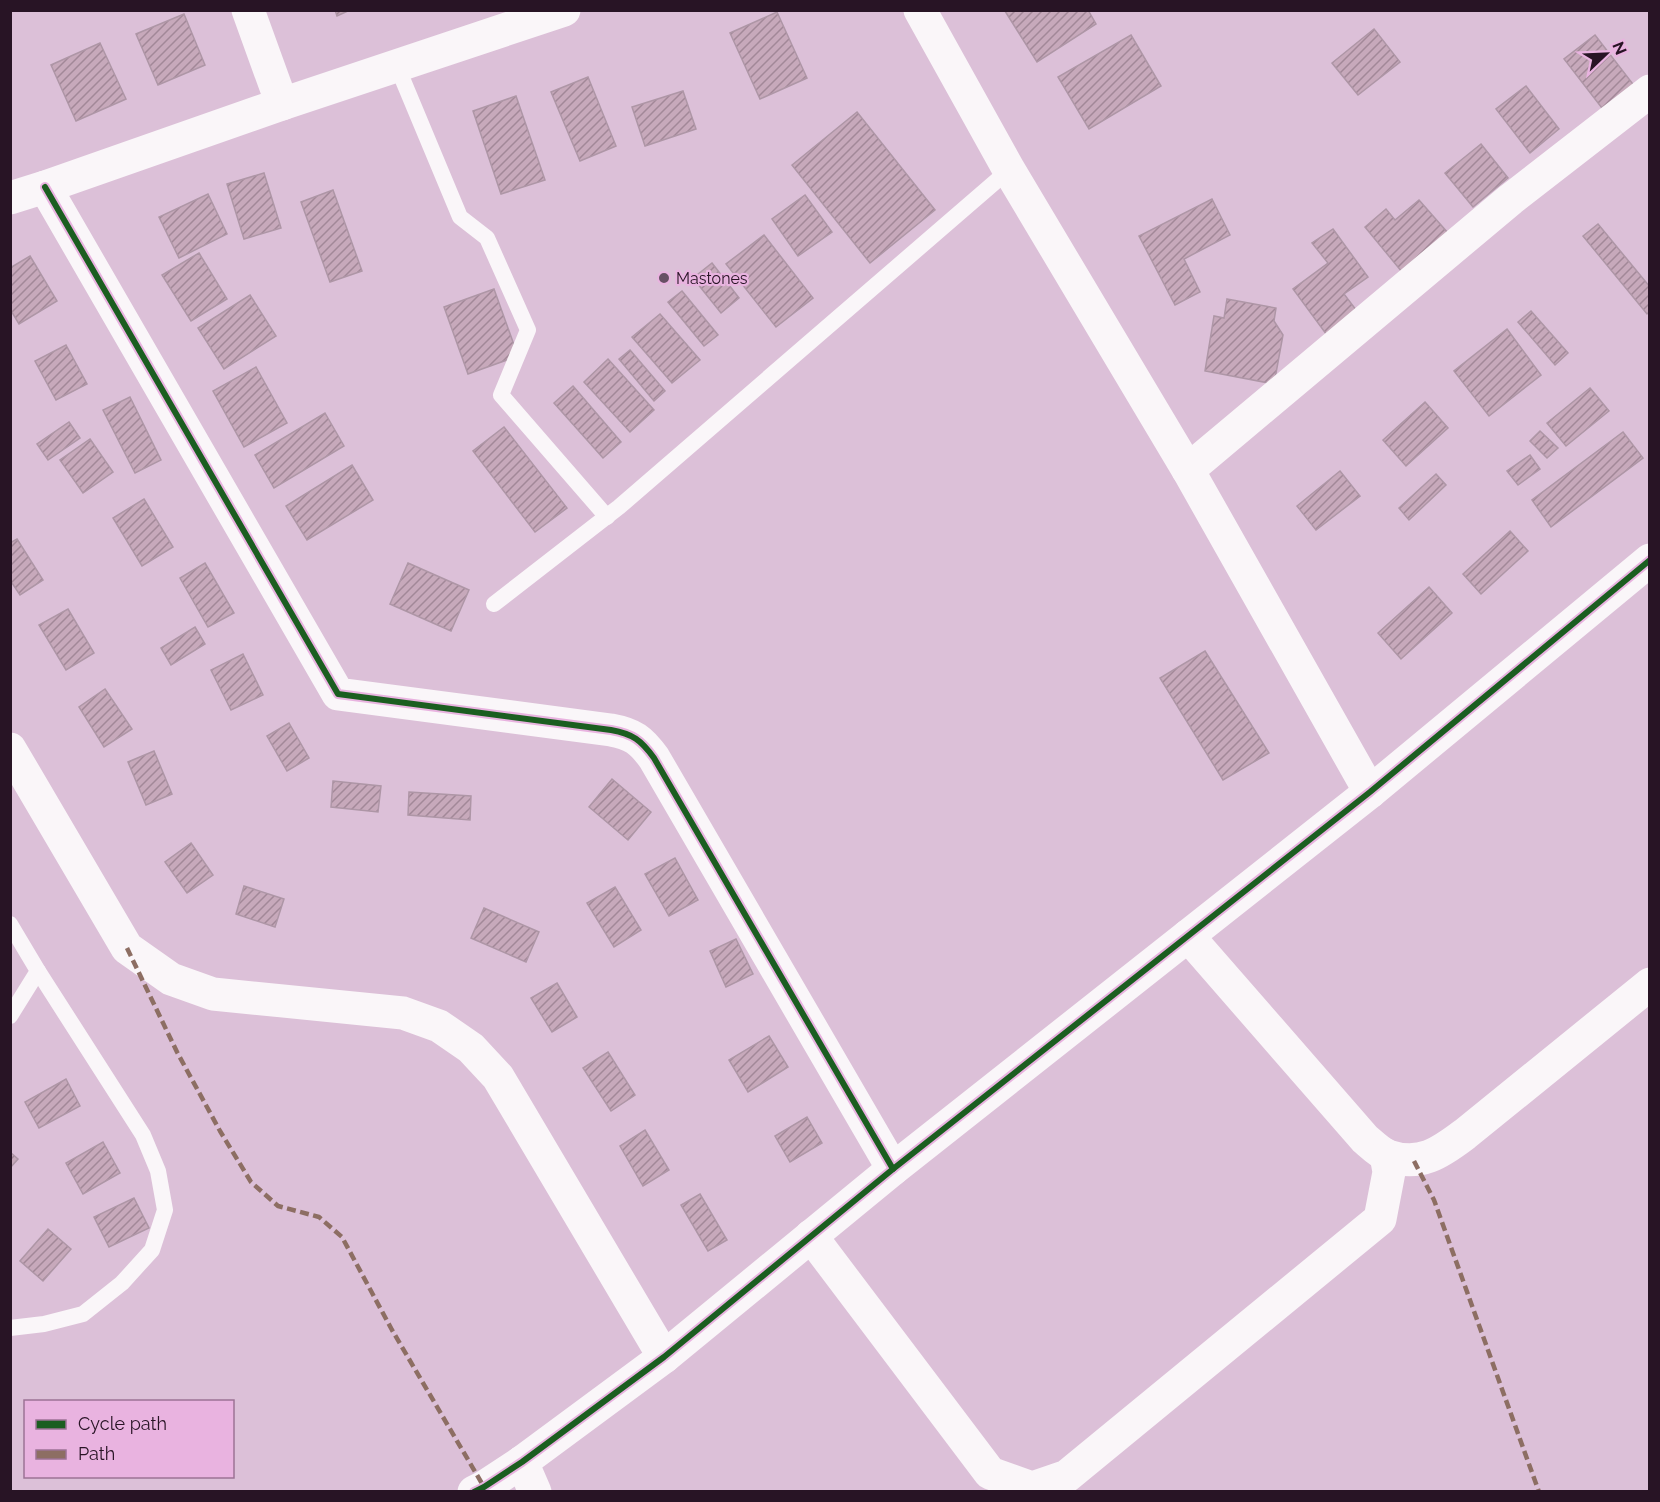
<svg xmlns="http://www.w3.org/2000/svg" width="1660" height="1502" font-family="Raleway,sans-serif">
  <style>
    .building { fill: url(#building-hatch); stroke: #ae96a6; stroke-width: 1.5 }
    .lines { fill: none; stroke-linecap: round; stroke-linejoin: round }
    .lane { stroke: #faf6f9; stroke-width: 16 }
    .street { stroke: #faf6f9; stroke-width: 33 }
    .secondary { stroke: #faf6f9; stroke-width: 33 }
    .quiet { stroke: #8d6e63; stroke-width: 4.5; stroke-dasharray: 9 4.5; stroke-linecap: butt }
    .cycleway-casing { stroke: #e9b3e0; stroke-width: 10 }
    .cycleway { stroke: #1b5e20; stroke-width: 6 }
    .poi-dot { fill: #675064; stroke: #e9b3e0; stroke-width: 2 }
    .labels { text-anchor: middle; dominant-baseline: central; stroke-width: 4.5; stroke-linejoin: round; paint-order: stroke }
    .poi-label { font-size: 16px; fill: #281425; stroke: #e9b3e0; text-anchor: start }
  </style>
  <defs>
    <pattern id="building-hatch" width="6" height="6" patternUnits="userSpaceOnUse" patternTransform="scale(1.5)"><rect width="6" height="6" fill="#c7a9bb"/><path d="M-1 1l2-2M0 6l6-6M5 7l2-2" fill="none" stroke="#a28898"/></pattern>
  </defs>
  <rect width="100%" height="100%" fill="#dcc0d8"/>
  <g class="building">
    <path d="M 335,10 L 350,10 L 337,16 Z"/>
    <path d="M 1006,10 L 1088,10 L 1096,24 L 1037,62 L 1005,11 Z"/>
    <path d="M 777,12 L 807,78 L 760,99 L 730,33 Z"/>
    <path d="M 184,14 L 205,65 L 158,85 L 136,34 Z"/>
    <path d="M 1374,29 L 1400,62 L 1358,95 L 1332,63 Z"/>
    <path d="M 1131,35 L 1161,86 L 1089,129 L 1058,77 Z"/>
    <path d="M 1595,35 L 1636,88 L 1605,112 L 1564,59 Z"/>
    <path d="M 100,43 L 126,99 L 76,121 L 51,65 Z"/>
    <path d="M 588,77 L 616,146 L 580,161 L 551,92 Z"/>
    <path d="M 1526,86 L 1559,129 L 1530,153 L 1496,109 Z"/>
    <path d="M 683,91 L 696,129 L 645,146 L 632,107 Z"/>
    <path d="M 516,96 L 545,180 L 501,194 L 473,111 Z"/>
    <path d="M 857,112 L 935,210 L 870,263 L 792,165 Z"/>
    <path d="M 1481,144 L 1508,178 L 1473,207 L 1445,173 Z"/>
    <path d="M 264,173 L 281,228 L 244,239 L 227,184 Z"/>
    <path d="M 333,190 L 362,271 L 330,282 L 301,202 Z"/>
    <path d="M 208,194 L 227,234 L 179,258 L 159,217 Z"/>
    <path d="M 805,195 L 832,232 L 798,256 L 772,219 Z"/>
    <path d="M 1212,199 L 1230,235 L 1184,259 L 1200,292 L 1175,305 L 1139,236 Z"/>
    <path d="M 1419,200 L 1448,233 L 1402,272 L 1365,227 L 1386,209 L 1395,220 Z"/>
    <path d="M 1598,224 L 1650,287 L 1650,311 L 1647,314 L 1583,236 Z"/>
    <path d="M 1333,229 L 1368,277 L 1344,294 L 1363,319 L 1332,342 L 1293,289 L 1328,263 L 1312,243 Z"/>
    <path d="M 764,235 L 813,298 L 776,327 L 726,264 Z"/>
    <path d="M 199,253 L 227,299 L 191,321 L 162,275 Z"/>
    <path d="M 30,256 L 57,301 L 19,324 L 10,309 L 10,268 Z"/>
    <path d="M 712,263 L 739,298 L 721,313 L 693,278 Z"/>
    <path d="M 494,289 L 518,356 L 468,374 L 444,307 Z"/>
    <path d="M 682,291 L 718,335 L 704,346 L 668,302 Z"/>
    <path d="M 250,295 L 276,336 L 224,369 L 198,328 Z"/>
    <path d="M 1227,299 L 1276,308 L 1274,321 L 1283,335 L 1274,384 L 1205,371 L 1214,316 L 1224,318 Z"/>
    <path d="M 1531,311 L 1568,353 L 1555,365 L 1518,322 Z"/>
    <path d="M 660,314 L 700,360 L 672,383 L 632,337 Z"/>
    <path d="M 1507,329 L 1541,375 L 1489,416 L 1454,371 Z"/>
    <path d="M 66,345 L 87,384 L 56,400 L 35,361 Z"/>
    <path d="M 630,350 L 665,391 L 654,401 L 619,359 Z"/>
    <path d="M 608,359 L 654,410 L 630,432 L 584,382 Z"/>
    <path d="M 256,367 L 287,423 L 244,447 L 213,391 Z"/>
    <path d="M 573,386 L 621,442 L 603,458 L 554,403 Z"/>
    <path d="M 1590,388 L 1609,411 L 1566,446 L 1547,423 Z"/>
    <path d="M 130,397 L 161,460 L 135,473 L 103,410 Z"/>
    <path d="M 1425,402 L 1448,428 L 1406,466 L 1383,440 Z"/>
    <path d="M 325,413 L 344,446 L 274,488 L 255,455 Z"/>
    <path d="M 69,422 L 80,438 L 48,460 L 37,444 Z"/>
    <path d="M 504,427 L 567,508 L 535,532 L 473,451 Z"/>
    <path d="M 1540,431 L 1558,448 L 1547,458 L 1530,441 Z"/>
    <path d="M 1623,432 L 1643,458 L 1551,527 L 1532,500 Z"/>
    <path d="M 90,439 L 113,472 L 83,493 L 60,460 Z"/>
    <path d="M 1530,455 L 1540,469 L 1518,485 L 1507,471 Z"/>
    <path d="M 352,465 L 373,500 L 307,540 L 286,506 Z"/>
    <path d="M 1340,471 L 1360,496 L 1316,530 L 1297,506 Z"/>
    <path d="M 1436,474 L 1446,485 L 1409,520 L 1399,508 Z"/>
    <path d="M 144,499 L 173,547 L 142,566 L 113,518 Z"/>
    <path d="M 1510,531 L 1528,551 L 1481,594 L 1463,574 Z"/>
    <path d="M 17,539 L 43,580 L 20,595 L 10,580 L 10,543 Z"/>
    <path d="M 205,563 L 234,613 L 208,627 L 180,578 Z"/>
    <path d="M 408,563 L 469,590 L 451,631 L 390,604 Z"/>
    <path d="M 1429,587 L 1452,613 L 1401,659 L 1378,633 Z"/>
    <path d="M 68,609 L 94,653 L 66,670 L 39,625 Z"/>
    <path d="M 195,627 L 205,644 L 171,665 L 161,648 Z"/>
    <path d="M 1205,651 L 1269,753 L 1223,780 L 1160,678 Z"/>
    <path d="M 243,654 L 263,695 L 231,710 L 211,670 Z"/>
    <path d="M 105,689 L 132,729 L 104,747 L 79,707 Z"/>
    <path d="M 289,723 L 309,758 L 287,771 L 267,736 Z"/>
    <path d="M 154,751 L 172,794 L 146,805 L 128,762 Z"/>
    <path d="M 612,779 L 651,812 L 628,840 L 589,807 Z"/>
    <path d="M 333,781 L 381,786 L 378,812 L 331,807 Z"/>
    <path d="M 409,792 L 471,796 L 470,820 L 408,815 Z"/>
    <path d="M 191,843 L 213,875 L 187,893 L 165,862 Z"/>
    <path d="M 675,858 L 698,900 L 669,916 L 645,874 Z"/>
    <path d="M 244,886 L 284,899 L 275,927 L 236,914 Z"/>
    <path d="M 615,887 L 641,930 L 614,947 L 587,903 Z"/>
    <path d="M 484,908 L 539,932 L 526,962 L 471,938 Z"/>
    <path d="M 736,939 L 753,974 L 726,987 L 710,951 Z"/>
    <path d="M 557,983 L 577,1017 L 552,1032 L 531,998 Z"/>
    <path d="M 769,1036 L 788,1067 L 748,1092 L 729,1060 Z"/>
    <path d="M 608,1052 L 635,1095 L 611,1111 L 583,1068 Z"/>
    <path d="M 66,1079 L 80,1106 L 39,1128 L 25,1102 Z"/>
    <path d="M 807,1117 L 822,1143 L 790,1162 L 775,1136 Z"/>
    <path d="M 645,1130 L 669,1170 L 643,1186 L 620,1146 Z"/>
    <path d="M 103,1142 L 120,1173 L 83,1194 L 66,1163 Z"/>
    <path d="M 10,1152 L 18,1159 L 10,1168 Z"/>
    <path d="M 700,1194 L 727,1240 L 708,1251 L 681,1205 Z"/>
    <path d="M 134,1198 L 149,1228 L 109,1247 L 94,1217 Z"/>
    <path d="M 48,1229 L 71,1249 L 43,1281 L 20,1261 Z"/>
  </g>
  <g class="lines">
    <g class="lane">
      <path d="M 397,66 L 460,217 L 487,238 L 528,330 L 501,395 L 607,517"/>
      <path d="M 494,604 L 619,507 L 1009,170"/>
      <path d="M 10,924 L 38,971 L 10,1016"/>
      <path d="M 10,1328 L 44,1324 L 83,1314 L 122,1283 L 152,1250 L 165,1210 L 158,1171 L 143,1135 L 38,971"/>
    </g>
    <g class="street">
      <path d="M 248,10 L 282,104"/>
      <path d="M 920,10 L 1009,170 L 1188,470 L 1370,792"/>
      <path d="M 45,187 L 338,694 L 611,730 C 633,734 641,740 654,758 L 893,1169"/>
      <path d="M 10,198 L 45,187 L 282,104 L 564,10"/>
      <path d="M 1188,470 L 1511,199 L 1650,91"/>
      <path d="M 10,749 L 127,948 L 171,979 L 213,994 L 403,1013 L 439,1026 L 471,1048 L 498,1077 L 664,1357"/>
      <path d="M 1188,936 L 1365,1139 C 1372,1145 1380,1153 1388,1156 C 1420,1167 1440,1153 1465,1134 L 1650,984"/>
      <path d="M 811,1236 L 990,1473 L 1032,1488 L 1067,1476 L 1380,1219 L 1389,1172 L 1386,1155"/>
      <path d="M 522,1462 L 535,1492"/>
    </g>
    <path class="secondary" d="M 474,1492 L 484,1487 L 522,1462 L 664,1357 L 893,1169 L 1370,792 L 1650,560"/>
    <g class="quiet">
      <path d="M 127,948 L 177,1052 L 220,1131 L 251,1182 L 278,1206 L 319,1217 L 342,1237 L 392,1330 L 484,1487"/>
      <path d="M 1414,1161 L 1434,1200 L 1539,1492"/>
    </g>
    <defs>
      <g id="cycleway">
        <path d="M 45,187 L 338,694 L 611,730 C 633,734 641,740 654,758 L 893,1169"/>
        <path d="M 474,1492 L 484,1487 L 522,1462 L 664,1357 L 893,1169 L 1370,792 L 1650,560"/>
      </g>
    </defs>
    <use href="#cycleway" class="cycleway-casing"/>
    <use href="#cycleway" class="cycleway"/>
  </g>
  <circle class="poi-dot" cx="664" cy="278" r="6"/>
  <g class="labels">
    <g class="poi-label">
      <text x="676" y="278">Mastones</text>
    </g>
  </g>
  <rect width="1660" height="1502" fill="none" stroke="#281425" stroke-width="24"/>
  <rect x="24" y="1400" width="210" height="78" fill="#e9b3e0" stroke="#9c7395" stroke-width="1.5"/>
  <rect x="36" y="1420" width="30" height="9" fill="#1b5e20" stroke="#9c7395" stroke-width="1.5"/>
  <text x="78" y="1430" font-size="18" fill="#281425">Cycle path</text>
  <rect x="36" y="1450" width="30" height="9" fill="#8d6e63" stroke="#9c7395" stroke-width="1.5"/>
  <text x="78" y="1460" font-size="18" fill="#281425">Path</text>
  <g transform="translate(1606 54) rotate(67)" stroke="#e9b3e0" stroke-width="4.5" paint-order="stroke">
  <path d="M0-4.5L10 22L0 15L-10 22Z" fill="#281425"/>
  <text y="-9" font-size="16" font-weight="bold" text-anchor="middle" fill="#281425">N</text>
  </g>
</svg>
